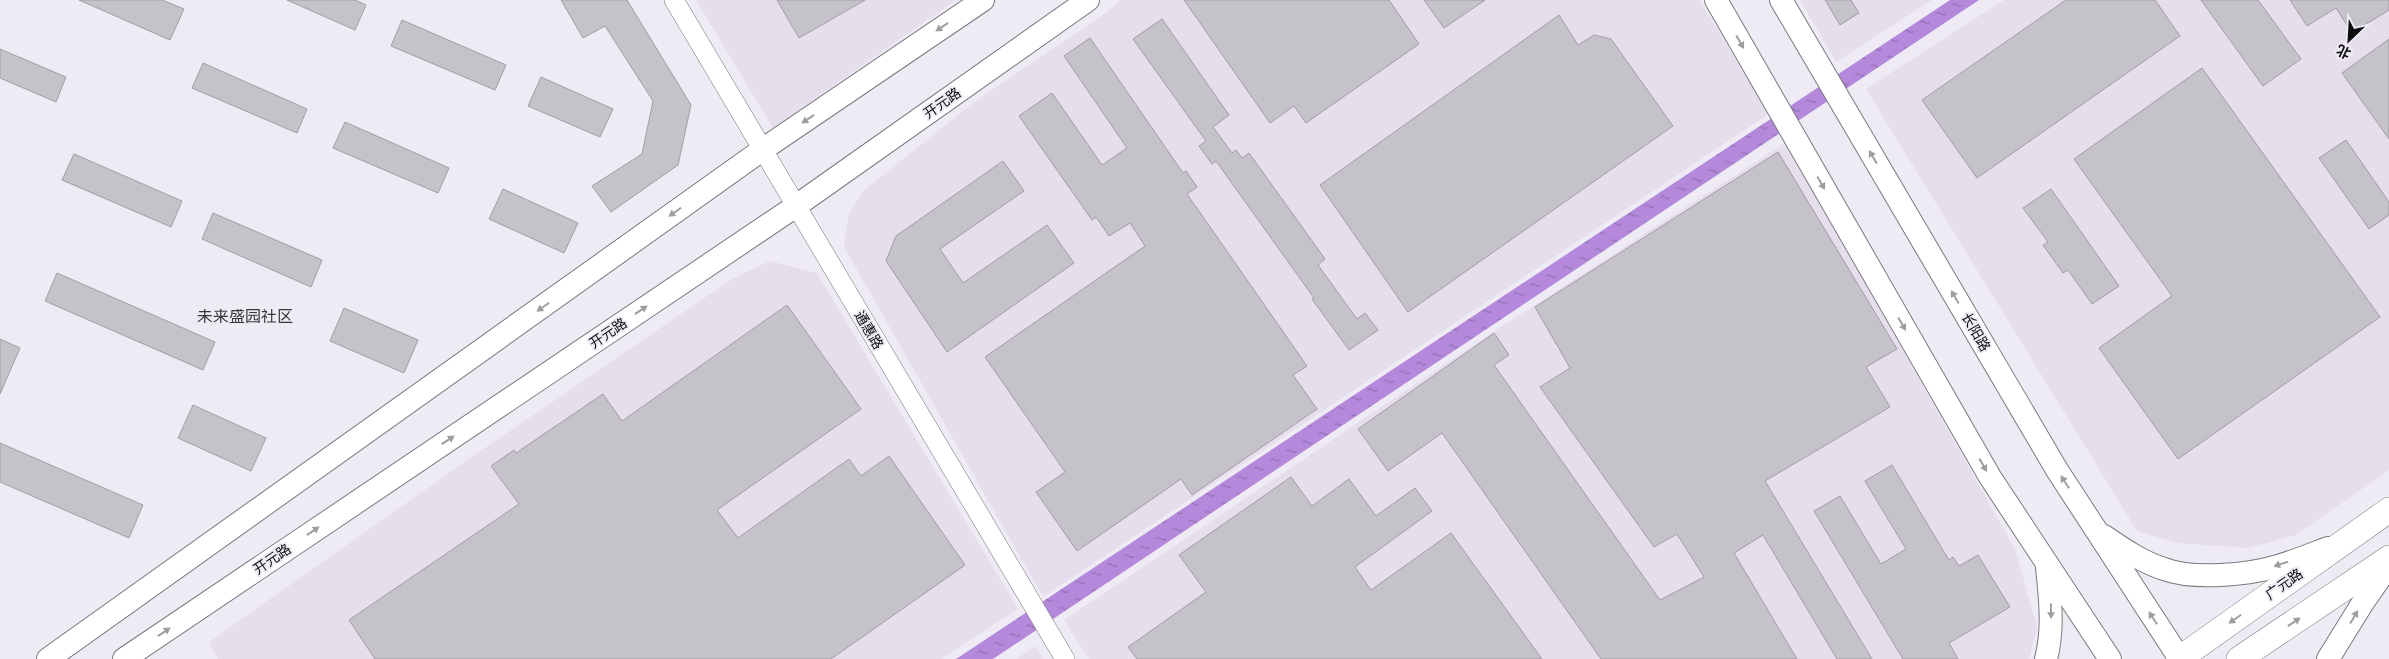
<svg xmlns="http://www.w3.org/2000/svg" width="2389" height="659" font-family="'Public Sans','Noto Sans SC',sans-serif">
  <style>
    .built { fill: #e5deed }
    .water { fill: url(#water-ripples) }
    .building { fill: #c6c2ca; stroke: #a19da5 }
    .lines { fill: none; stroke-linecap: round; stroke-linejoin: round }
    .tertiary-casing { stroke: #7b787f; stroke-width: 20 }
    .secondary-casing { stroke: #7b787f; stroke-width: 24 }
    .primary-casing { stroke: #7b787f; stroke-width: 26 }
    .tertiary { stroke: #fff; stroke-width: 19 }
    .secondary { stroke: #fff; stroke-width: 22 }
    .primary { stroke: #fff; stroke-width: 25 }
    .oneway { fill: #9f9e9f }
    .labels { text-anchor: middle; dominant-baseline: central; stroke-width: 4; stroke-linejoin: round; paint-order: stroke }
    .street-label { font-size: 14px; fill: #0e0d10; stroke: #efebf4 }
    .quarter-label { font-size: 16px; fill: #3a373d; stroke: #efebf4 }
  </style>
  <defs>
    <pattern id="water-ripples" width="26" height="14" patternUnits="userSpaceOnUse" patternTransform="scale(1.25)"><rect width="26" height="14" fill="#b489dc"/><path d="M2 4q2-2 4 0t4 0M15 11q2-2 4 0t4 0" fill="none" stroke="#916eb1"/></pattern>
  </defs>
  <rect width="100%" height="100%" fill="#efebf4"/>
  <g class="built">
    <path d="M 696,0 L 956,0 L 773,128 Z"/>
    <path d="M 1121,0 L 1699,0 L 1769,114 L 1043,597 L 844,247 L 848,217 L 862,192 L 977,100 L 1103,15 Z"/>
    <path d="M 1800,0 L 1932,0 L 1836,62 Z"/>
    <path d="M 2004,0 L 2389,0 L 2389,470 L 2296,535 L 2248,548 L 2177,543 L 2137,531 L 1866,89 Z"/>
    <path d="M 1785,143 L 2015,549 L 2037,627 L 2029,659 L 1089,659 L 1064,620 L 1496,330 Z"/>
    <path d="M 770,261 L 817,273 L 1018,609 L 941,659 L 218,659 L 209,642 L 476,454 L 732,279 Z"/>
    <path d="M 1035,646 L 1043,659 L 1016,659 Z"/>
  </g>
  <path class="water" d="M 1950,0 L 1979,0 L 993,659 L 956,659 Z"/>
  <g class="building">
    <path d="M 79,0 L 162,0 L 184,9 L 170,40 Z"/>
    <path d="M 287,0 L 355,0 L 366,5 L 355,30 Z"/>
    <path d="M 561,0 L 627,0 L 691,105 L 678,165 L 611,212 L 592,186 L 642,154 L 653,101 L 605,26 L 583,38 Z"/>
    <path d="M 777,0 L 865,0 L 799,38 Z"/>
    <path d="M 1184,0 L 1389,0 L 1419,44 L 1306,123 L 1294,106 L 1270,123 Z"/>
    <path d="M 1424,0 L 1485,0 L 1444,28 Z"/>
    <path d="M 1825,0 L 1851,0 L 1859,13 L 1840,25 Z"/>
    <path d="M 2066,0 L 2155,0 L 2180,36 L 1977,178 L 1922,100 Z"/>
    <path d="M 2201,0 L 2258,0 L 2301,59 L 2263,86 Z"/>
    <path d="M 2290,0 L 2389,0 L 2389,10 L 2352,33 L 2336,8 L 2307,26 Z"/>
    <path d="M 1559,15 L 1578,45 L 1594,35 L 1611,39 L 1673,126 L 1408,312 L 1320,185 Z"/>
    <path d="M 1162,19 L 1229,115 L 1213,127 L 1232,153 L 1236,150 L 1242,158 L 1249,153 L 1325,259 L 1318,265 L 1357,319 L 1365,313 L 1378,330 L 1349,350 L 1312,299 L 1314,298 L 1216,161 L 1212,164 L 1199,146 L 1206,141 L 1133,39 Z"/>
    <path d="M 402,20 L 506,65 L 495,90 L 391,46 Z"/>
    <path d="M 1090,38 L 1183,173 L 1186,171 L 1197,187 L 1187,194 L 1307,366 L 1293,375 L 1317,409 L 1192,495 L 1181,479 L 1077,551 L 1036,492 L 1065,472 L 985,357 L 1145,246 L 1130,223 L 1109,236 L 1096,217 L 1092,220 L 1019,116 L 1052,93 L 1102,165 L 1127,148 L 1064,56 Z"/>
    <path d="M 2389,39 L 2389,139 L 2342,73 Z"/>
    <path d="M 0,49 L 66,77 L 56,102 L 0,78 Z"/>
    <path d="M 203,63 L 307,109 L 297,133 L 192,88 Z"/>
    <path d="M 2202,68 L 2380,317 L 2178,459 L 2099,348 L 2172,296 L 2074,159 Z"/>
    <path d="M 541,77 L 613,109 L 600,137 L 528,106 Z"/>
    <path d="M 345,122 L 449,168 L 438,193 L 333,148 Z"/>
    <path d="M 2346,140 L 2389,202 L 2389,215 L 2369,229 L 2319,158 Z"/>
    <path d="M 1778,152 L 1897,349 L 1866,367 L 1890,407 L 1765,481 L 1872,659 L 1837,659 L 1763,535 L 1734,553 L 1797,659 L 1601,659 L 1442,433 L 1388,471 L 1358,429 L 1494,333 L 1509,355 L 1494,365 L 1660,600 L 1704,577 L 1677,534 L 1654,547 L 1540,387 L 1570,368 L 1535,307 Z"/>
    <path d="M 74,154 L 182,201 L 171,227 L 62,180 Z"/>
    <path d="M 1003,161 L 1024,191 L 940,249 L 963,283 L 1047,225 L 1074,263 L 947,352 L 886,261 L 896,236 Z"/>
    <path d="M 503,189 L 578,223 L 564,253 L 489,219 Z"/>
    <path d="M 2051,189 L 2119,286 L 2092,304 L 2068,270 L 2063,273 L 2043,245 L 2048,242 L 2023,208 Z"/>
    <path d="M 213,213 L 322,260 L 311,287 L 202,239 Z"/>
    <path d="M 57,273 L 215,342 L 203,370 L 45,301 Z"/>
    <path d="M 787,305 L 861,409 L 717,510 L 738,538 L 849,459 L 861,476 L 889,456 L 965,565 L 831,659 L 375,659 L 349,620 L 519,504 L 491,466 L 514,450 L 516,453 L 603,394 L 622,421 Z"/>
    <path d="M 344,308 L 418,340 L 404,373 L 330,341 Z"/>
    <path d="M 0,339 L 20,348 L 0,394 Z"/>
    <path d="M 193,405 L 266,438 L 251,471 L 178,438 Z"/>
    <path d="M 0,443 L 143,505 L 129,538 L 0,482 Z"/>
    <path d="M 1892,465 L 1949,560 L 1953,557 L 1959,566 L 1978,555 L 2010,607 L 1949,643 L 1958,659 L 1903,659 L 1814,511 L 1840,496 L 1881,564 L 1906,549 L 1865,481 Z"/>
    <path d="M 1291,477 L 1312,506 L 1349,479 L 1376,516 L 1415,488 L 1432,511 L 1355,567 L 1371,590 L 1451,533 L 1542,659 L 1137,659 L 1128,647 L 1206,592 L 1179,555 Z"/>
  </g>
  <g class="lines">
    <defs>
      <path id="tertiary" d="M 674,0 L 1065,659"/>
      <g id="secondary">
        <path d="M 1716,0 L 1990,477 L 2110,659"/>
        <path d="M 1781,0 L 2057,470 L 2180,659"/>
        <path d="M 2104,536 C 2123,549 2142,562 2164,569 C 2193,580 2248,575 2278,566 C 2295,561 2312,554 2328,548"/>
        <path d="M 48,659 L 762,150 L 983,0"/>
        <path d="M 124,659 L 796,206 L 1088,0"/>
        <path d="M 2046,659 C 2054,628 2050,598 2047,567"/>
        <path d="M 2328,659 L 2362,604 L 2389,565"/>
      </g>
      <g id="primary">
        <path d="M 2179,659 L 2389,510"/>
        <path d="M 2239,659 L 2389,558"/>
      </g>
    </defs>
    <use href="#tertiary" class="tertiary-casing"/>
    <use href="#secondary" class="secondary-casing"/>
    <use href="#primary" class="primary-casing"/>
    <use href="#tertiary" class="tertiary"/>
    <use href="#secondary" class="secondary"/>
    <use href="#primary" class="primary"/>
  </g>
  <defs><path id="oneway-solid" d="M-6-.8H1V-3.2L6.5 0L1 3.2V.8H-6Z" transform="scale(1.25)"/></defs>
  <g class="oneway">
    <use href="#oneway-solid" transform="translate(942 27) rotate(146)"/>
    <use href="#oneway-solid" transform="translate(1740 42) rotate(60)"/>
    <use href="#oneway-solid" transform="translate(808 119) rotate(146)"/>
    <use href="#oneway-solid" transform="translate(1873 157) rotate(-120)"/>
    <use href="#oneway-solid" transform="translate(1821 183) rotate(60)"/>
    <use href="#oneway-solid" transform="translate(675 212) rotate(145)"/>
    <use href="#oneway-solid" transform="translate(1955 297) rotate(-120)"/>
    <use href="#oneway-solid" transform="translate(543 307) rotate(145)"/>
    <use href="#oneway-solid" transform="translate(641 310) rotate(-34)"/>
    <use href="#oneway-solid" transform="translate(1902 324) rotate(60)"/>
    <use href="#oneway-solid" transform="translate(448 440) rotate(-34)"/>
    <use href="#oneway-solid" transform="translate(1983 465) rotate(60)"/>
    <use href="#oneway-solid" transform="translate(2065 482) rotate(-123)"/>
    <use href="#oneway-solid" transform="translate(313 531) rotate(-34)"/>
    <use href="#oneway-solid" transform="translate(2281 564) rotate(162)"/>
    <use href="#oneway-solid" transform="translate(2051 611) rotate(89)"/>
    <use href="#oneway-solid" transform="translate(2354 617) rotate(-59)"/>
    <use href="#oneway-solid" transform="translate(2153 618) rotate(-123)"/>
    <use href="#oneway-solid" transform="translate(2235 619) rotate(145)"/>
    <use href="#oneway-solid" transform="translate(2294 622) rotate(-34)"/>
    <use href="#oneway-solid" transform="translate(164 632) rotate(-34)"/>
  </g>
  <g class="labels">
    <g class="street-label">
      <text transform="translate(942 103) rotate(-35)">开元路</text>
      <text transform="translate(869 330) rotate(59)">通惠路</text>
      <text transform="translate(1976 332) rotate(60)">长阳路</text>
      <text transform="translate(608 333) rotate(-34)">开元路</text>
      <text transform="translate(272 559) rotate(-34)">开元路</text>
      <text transform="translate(2284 584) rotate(-35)">广元路</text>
    </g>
    <g class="quarter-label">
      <text x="245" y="316">未来盛园社区</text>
    </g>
  </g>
  <g transform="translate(2349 40) rotate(205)" stroke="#efebf4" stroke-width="4" paint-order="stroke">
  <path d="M0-4L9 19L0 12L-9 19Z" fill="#0e0d10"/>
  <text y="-8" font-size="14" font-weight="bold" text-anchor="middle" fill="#0e0d10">北</text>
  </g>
</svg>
